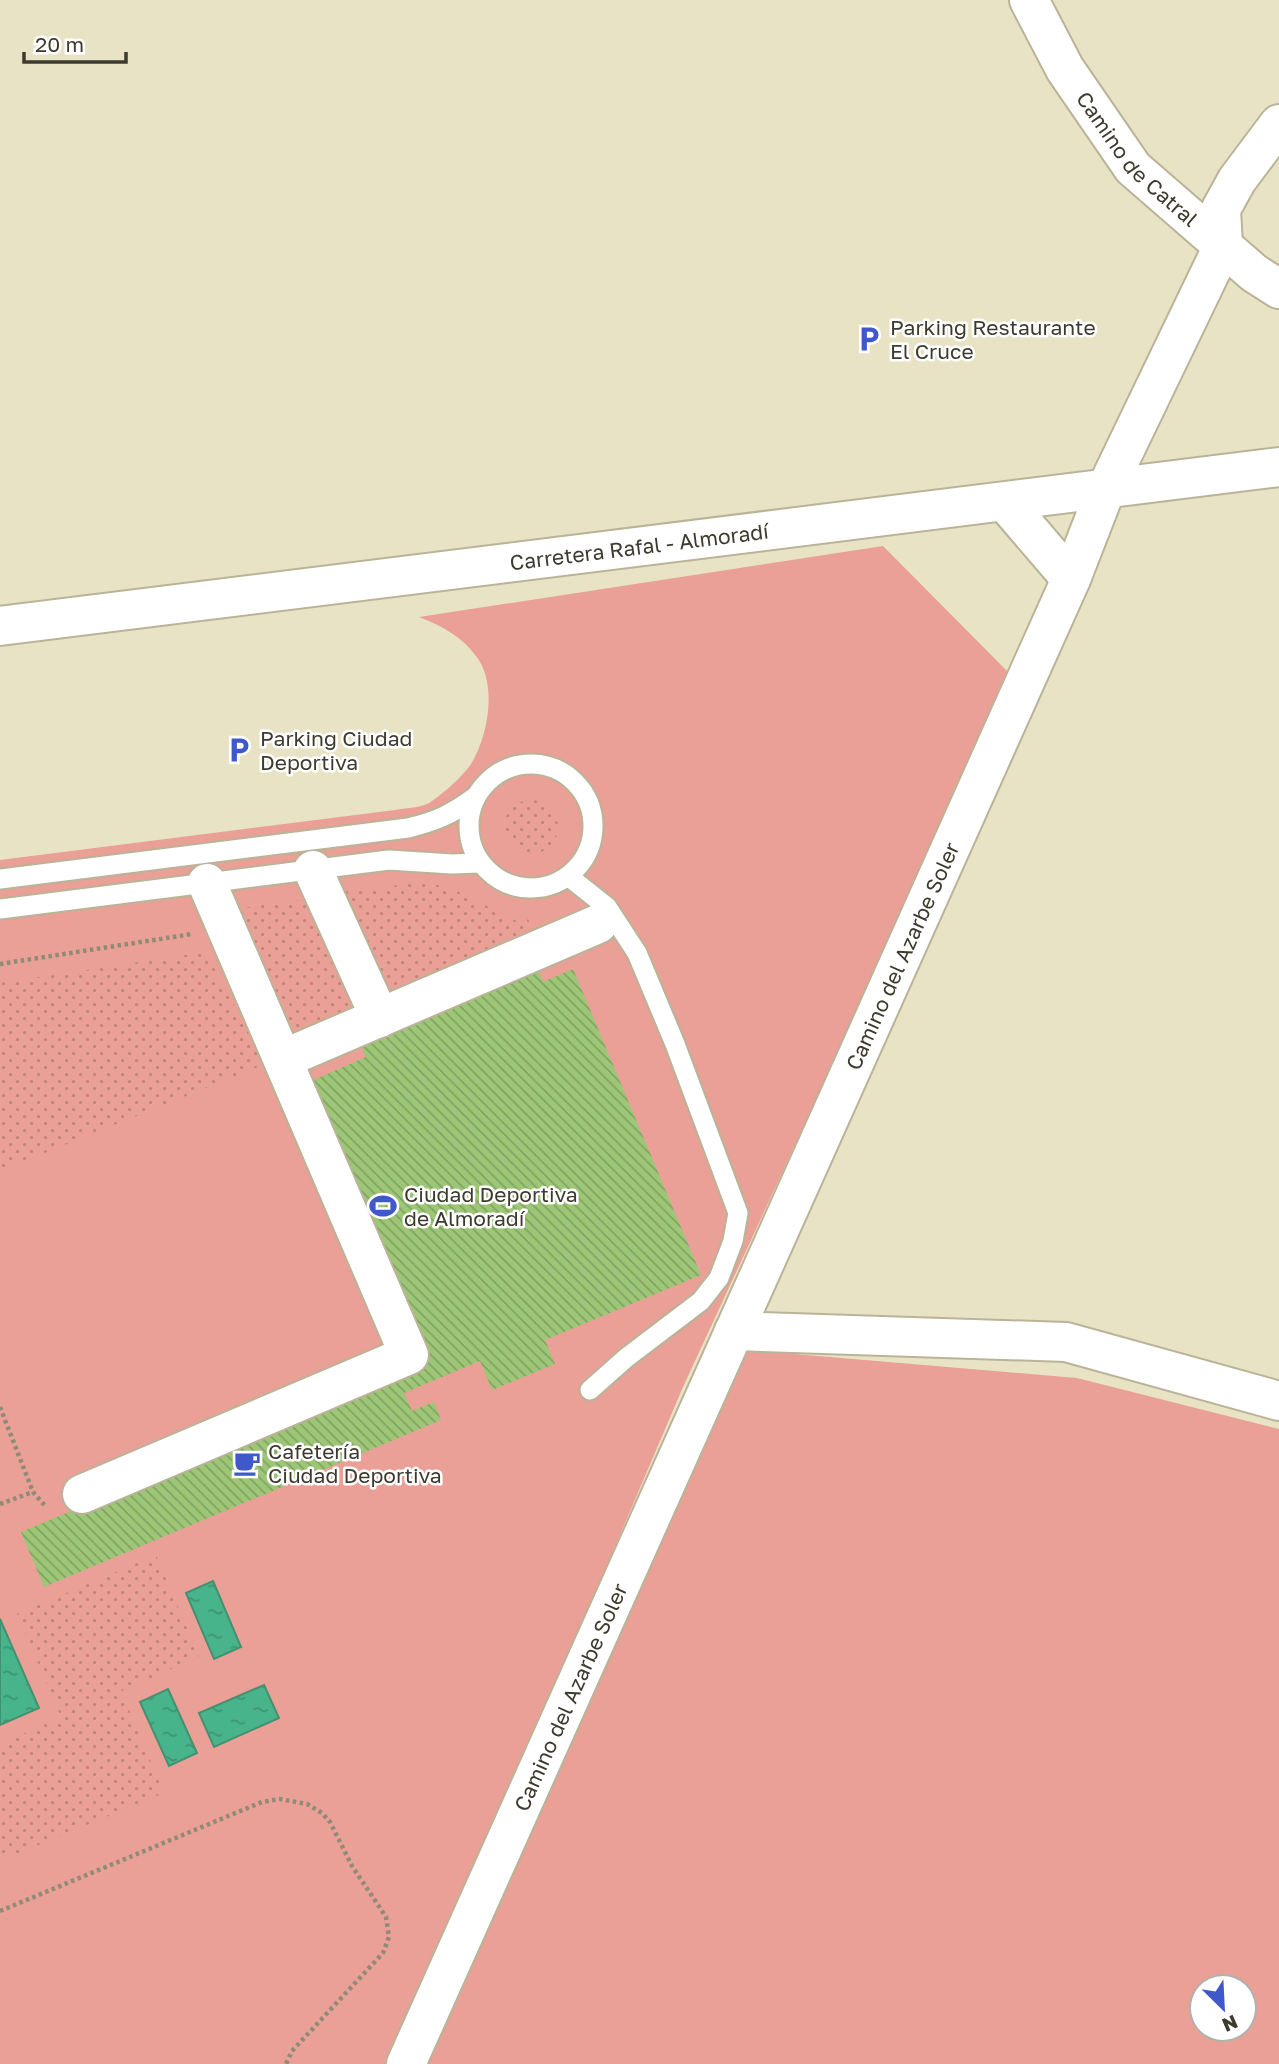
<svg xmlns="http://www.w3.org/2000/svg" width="1279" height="2064" font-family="'Golos Text',sans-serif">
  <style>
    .grass { fill: #eaa096; fill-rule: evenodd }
    .park { fill: url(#park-dots) }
    .water { fill: url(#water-ripples); stroke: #459070; stroke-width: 2 }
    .building { fill: url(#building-back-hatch) }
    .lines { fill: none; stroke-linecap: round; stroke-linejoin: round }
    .lane-casing { stroke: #bab398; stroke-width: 23 }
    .street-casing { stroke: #bab398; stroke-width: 42 }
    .secondary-casing { stroke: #bab398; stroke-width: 42 }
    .path { stroke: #8f8b77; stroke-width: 4.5; stroke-dasharray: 3.5 3.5; stroke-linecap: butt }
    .lane { stroke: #fff; stroke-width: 19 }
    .street { stroke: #fff; stroke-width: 38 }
    .secondary { stroke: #fff; stroke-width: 38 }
    .labels { text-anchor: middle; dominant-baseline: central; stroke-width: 5; stroke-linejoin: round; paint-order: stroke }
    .street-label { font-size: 21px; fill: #3d3b2f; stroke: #fff }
    .poi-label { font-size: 21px; fill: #3d3b2f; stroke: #fff; text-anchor: start }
  </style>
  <defs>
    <pattern id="park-dots" width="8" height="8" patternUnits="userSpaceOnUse" patternTransform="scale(1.75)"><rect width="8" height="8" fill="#eaa096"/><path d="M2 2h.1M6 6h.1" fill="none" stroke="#bf847b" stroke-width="1.8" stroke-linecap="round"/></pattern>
    <pattern id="water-ripples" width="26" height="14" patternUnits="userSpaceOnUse" patternTransform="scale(1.75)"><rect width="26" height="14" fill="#48b48c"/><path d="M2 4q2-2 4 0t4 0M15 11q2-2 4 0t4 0" fill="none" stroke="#3d9473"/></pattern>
    <pattern id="building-back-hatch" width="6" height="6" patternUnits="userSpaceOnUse" patternTransform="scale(1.75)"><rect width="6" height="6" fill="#9dc777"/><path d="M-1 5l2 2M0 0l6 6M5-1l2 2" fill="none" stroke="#81a362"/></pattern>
  </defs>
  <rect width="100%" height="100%" fill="#e9e3c6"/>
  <g class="grass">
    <path d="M 883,546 L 1012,676 L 683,1387 L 510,1793 L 387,2064 L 0,2064 L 0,860 L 395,810 C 405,808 418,808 427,804 C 439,798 464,775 471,764 C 488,736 498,684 476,656 C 461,636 442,626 419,617 Z"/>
    <path d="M 747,1350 L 1077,1378 L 1279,1429 L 1279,2064 L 424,2064 ZM 1202,1987 L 1244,1987 L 1244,2029 L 1202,2029 Z"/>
  </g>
  <g class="park">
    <circle cx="531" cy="827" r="27"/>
    <path d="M 428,882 L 471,896 L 506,918 L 518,921 L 527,918 L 540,938 L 386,1004 L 336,892 Z"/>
    <path d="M 310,899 L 361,1015 L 294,1045 L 234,909 Z"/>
    <path d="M 206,952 L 265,1064 L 0,1171 L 0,983 Z"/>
    <path d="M 156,1555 L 199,1657 L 121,1691 L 164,1793 L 0,1861 L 0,1744 L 61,1717 L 17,1614 Z"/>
  </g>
  <g class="water">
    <path d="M 213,1581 L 241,1647 L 214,1659 L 186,1593 Z"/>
    <path d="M 0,1619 L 39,1708 L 0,1725 Z"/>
    <path d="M 264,1685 L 279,1718 L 214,1747 L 199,1713 Z"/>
    <path d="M 168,1689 L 197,1753 L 169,1766 L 140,1702 Z"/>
  </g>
  <path class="building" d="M 534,960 L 543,982 L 573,969 L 701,1275 L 545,1340 L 555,1364 L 492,1390 L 480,1361 L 404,1393 L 412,1411 L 434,1402 L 441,1420 L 44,1587 L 21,1532 L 426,1363 L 309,1082 L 366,1057 L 356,1034 Z"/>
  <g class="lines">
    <defs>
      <g id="lane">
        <circle cx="531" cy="826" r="62"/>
        <path d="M 568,876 L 607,907 L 637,953 L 675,1044 L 738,1213 L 733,1241 L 719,1278 L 701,1301 L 626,1358 L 590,1390"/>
        <path d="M 0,879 L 408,828 C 437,821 452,814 475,797"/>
        <path d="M 0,909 L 389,860 L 452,864 L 480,863"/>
      </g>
      <g id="street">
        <path d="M 1005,502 L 1071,579"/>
        <path d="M 313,870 L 380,1018"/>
        <path d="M 283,1059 L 598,924"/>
        <path d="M 734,1331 L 1066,1342 L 1279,1401"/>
        <path d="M 82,1494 L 409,1355 L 207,883"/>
        <path id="s1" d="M 406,2064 L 1071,579 L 1106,489 L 1223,246 L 1221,209 L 1237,180 L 1279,124"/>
      </g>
      <g id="secondary">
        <path id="s2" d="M 1029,0 L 1065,69 L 1133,168 L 1254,273 L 1279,289"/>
        <path id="s3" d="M 0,626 L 1279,467"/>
      </g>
    </defs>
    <use href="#lane" class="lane-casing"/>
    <use href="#street" class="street-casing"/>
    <use href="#secondary" class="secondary-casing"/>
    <g class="path">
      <path d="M 0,964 L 192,934"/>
      <path d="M 0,1407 L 33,1492 L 46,1507"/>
      <path d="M 0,1504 L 33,1492"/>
      <path d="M 0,1911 L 262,1802 L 280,1799 L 307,1804 L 322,1813 L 330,1822 L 352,1866 L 386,1917 L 389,1937 L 383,1953 L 292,2051 L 286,2064"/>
    </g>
    <use href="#lane" class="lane"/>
    <use href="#street" class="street"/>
    <use href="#secondary" class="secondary"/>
  </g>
  <defs>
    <symbol id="parking-bare" viewBox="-9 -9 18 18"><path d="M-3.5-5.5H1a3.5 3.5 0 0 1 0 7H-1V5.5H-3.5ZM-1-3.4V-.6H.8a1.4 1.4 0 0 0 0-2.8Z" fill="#3f59cb" stroke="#fff" stroke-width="2.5" paint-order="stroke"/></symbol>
    <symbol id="stadium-bare" viewBox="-9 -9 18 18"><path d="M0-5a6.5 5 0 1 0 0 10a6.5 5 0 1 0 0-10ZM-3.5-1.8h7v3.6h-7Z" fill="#3f59cb" stroke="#fff" stroke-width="2.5" paint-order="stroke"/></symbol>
    <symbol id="cafe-bare" viewBox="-9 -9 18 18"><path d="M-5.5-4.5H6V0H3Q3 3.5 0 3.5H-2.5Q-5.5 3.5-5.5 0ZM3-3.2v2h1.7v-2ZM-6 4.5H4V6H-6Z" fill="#3f59cb" stroke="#fff" stroke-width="2.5" paint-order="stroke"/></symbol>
  </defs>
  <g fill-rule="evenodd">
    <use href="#parking-bare" x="850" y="320" width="38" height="38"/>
    <use href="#parking-bare" x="220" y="731" width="38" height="38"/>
    <use href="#stadium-bare" x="364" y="1187" width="38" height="38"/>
    <use href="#cafe-bare" x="228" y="1444" width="38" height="38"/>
  </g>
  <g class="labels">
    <g class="street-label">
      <text stroke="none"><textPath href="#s2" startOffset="194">Camino de Catral</textPath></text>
      <text stroke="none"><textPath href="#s3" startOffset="644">Carretera Rafal - Almoradí</textPath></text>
      <text stroke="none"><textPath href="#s1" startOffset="1214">Camino del Azarbe Soler</textPath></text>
      <text stroke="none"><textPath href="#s1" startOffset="402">Camino del Azarbe Soler</textPath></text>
    </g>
    <g class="poi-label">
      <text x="890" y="327">Parking Restaurante<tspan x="890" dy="24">El Cruce</tspan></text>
      <text x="260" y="738">Parking Ciudad<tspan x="260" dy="24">Deportiva</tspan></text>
      <text x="404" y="1194">Ciudad Deportiva<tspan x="404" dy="24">de Almoradí</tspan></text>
      <text x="268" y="1451">Cafetería<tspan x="268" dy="24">Ciudad Deportiva</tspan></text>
    </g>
  </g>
  <g transform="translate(1223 2008) rotate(156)"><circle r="33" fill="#ffffff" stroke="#b1b1ac" stroke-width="2"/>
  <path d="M0-5L12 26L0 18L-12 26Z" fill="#3f59cb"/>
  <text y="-10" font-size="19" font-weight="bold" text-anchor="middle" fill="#3d3b2f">N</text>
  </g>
  <path d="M24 52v10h102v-10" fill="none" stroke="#3d3b2f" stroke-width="3.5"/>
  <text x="35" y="52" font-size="21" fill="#3d3b2f" stroke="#ffffff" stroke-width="5" paint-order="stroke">20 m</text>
</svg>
